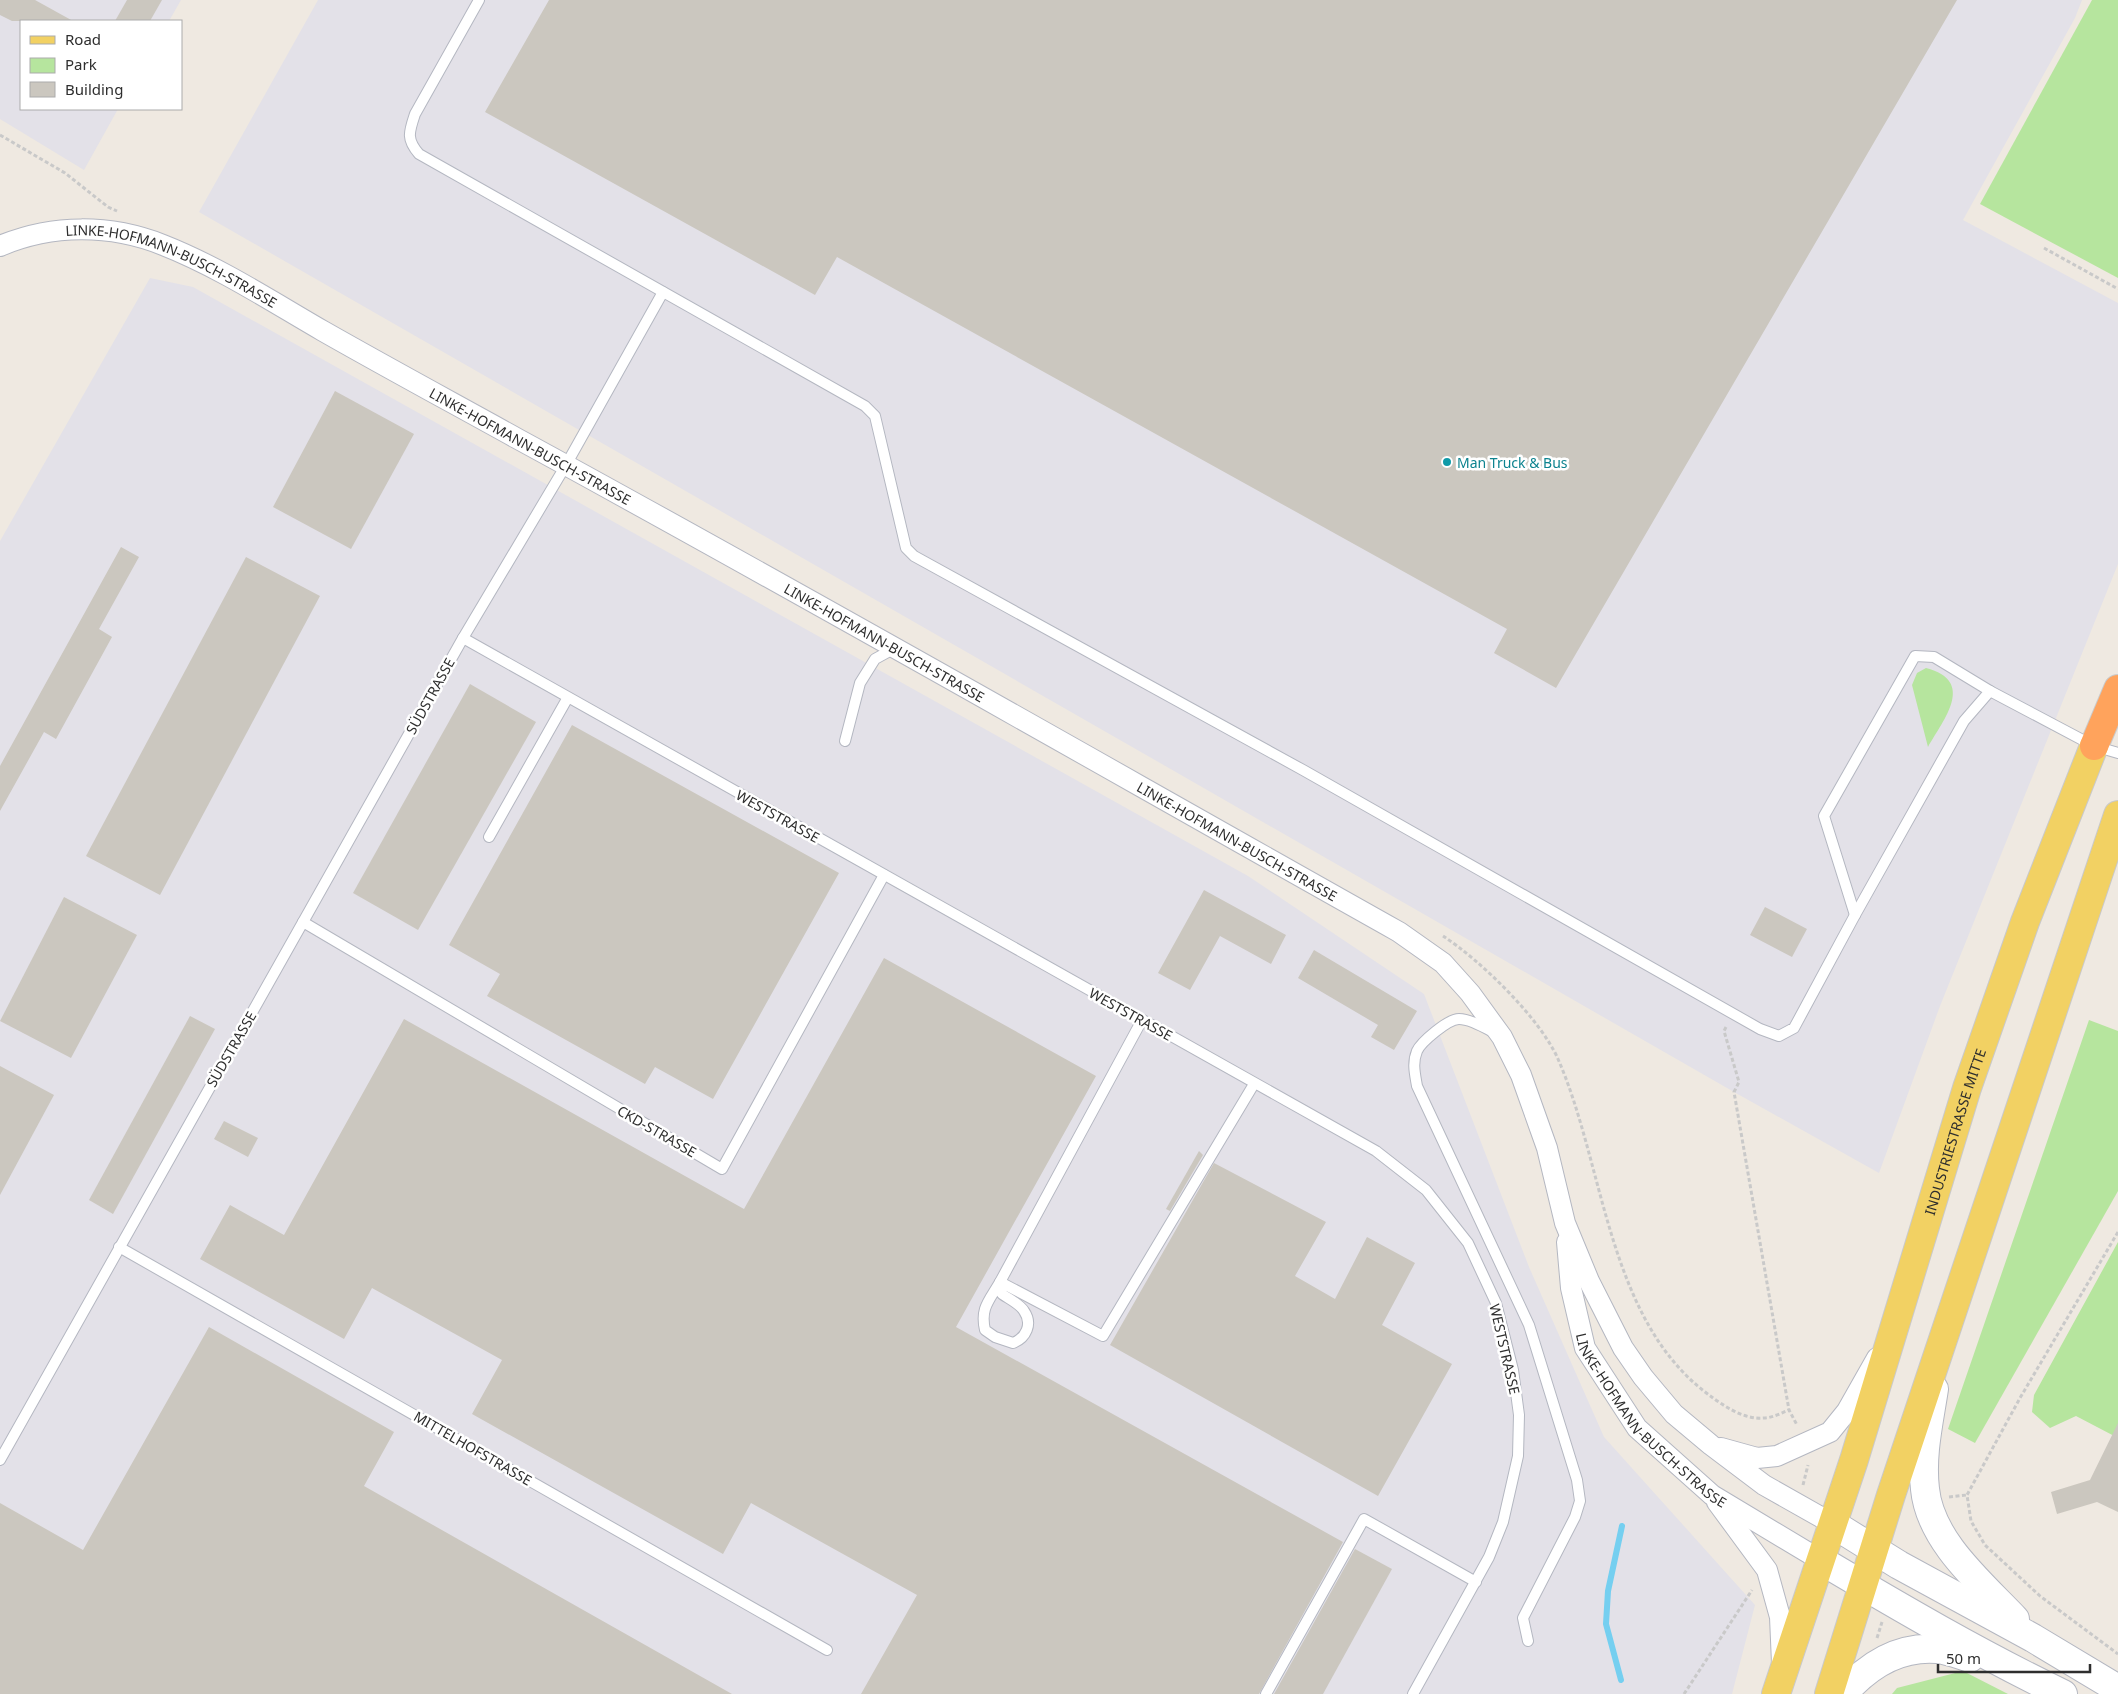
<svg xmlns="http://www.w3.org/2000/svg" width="2118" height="1694" font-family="'Noto Sans',sans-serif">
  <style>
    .industrial { fill: #e3e1e8 }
    .green { fill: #b6e59e }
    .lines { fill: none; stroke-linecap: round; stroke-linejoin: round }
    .stream { stroke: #75cff0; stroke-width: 6 }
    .building { fill: #cbc7bf }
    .lane-casing { stroke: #b4b7c1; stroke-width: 12 }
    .street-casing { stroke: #b4b7c1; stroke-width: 22 }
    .secondary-casing { stroke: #b4b7c1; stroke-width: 30 }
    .primary-casing { stroke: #c9c9c9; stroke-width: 30 }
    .highway-casing { stroke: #c9c9c9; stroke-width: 30 }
    .path { stroke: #c9c9c9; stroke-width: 3; stroke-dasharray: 4 2.5; stroke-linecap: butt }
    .lane { stroke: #fff; stroke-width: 10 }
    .street { stroke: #fff; stroke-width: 20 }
    .secondary { stroke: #fff; stroke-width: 28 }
    .primary { stroke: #f2d163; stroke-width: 28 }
    .highway { stroke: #ffa35c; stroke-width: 28 }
    .culture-dot { fill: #0f9aa8; stroke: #fff; stroke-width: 2 }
    .labels { text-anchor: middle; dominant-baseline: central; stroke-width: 5; stroke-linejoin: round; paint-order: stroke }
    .street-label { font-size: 14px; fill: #2e2e2e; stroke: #fff }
    .culture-label { font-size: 14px; fill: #0d838f; stroke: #fff; text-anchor: start }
  </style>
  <rect width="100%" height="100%" fill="#efe9e1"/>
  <g class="industrial">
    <path d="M 0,0 L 181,0 L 169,21 L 21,21 L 21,109 L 118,109 L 84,170 L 0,119 Z"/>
    <path d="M 318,0 L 2082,0 L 2075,18 L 1963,220 L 2118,303 L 2118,564 L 1940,1006 L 1879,1173 L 1734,1092 L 199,212 Z"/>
    <path d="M 150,278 L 193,287 L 1248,876 L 1424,994 L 1529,1267 L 1604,1437 L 1755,1605 L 1732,1694 L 0,1694 L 0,541 Z"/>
  </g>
  <g class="green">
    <path d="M 2092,0 L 2118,0 L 2118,278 L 1980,204 Z"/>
    <path d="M 1926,668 C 1976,681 1944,719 1928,747 L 1912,685 L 1917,673 Z"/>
    <path d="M 2089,1020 L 2118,1031 L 2118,1191 L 1975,1443 L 1948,1429 Z"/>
    <path d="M 2118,1242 L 2118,1438 L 2076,1416 L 2050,1428 L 2032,1412 L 2034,1395 Z"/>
    <path d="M 1963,1671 L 2008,1694 L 1892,1694 L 1897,1688 Z"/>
  </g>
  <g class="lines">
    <path class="stream" d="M 1621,1680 L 1606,1624 L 1608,1591 L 1622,1526"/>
  </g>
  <g class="building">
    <path d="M 0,0 L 35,0 L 73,21 L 12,21 L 0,15 Z"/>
    <path d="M 127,0 L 162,0 L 150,21 L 115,21 Z"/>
    <path d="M 549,0 L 1957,0 L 1556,688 L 1494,653 L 1507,629 L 837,257 L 815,295 L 485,112 Z"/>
    <path d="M 335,391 L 414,434 L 351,549 L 273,507 Z"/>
    <path d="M 121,547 L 139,557 L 99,629 L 112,637 L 56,739 L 44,732 L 0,811 L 0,766 Z"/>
    <path d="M 246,557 L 320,596 L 160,895 L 86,856 Z"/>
    <path d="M 470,684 L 536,722 L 418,930 L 353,893 Z"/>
    <path d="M 572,725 L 839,873 L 713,1099 L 655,1067 L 645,1084 L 487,996 L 500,974 L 449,945 Z"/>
    <path d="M 1204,890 L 1286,935 L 1271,964 L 1220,936 L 1190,990 L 1158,973 Z"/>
    <path d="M 64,897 L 137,935 L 71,1058 L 0,1021 Z"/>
    <path d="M 1765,907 L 1807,929 L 1792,957 L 1750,935 Z"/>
    <path d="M 1314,950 L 1417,1011 L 1394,1050 L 1371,1037 L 1378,1025 L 1298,978 Z"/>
    <path d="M 884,958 L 1096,1076 L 956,1327 L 1343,1542 L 1259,1694 L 861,1694 L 917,1595 L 751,1503 L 723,1554 L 472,1414 L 502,1360 L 372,1288 L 344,1339 L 200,1259 L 230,1205 L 284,1235 L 404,1019 L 744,1209 Z"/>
    <path d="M 190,1016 L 215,1029 L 113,1214 L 89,1200 Z"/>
    <path d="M 0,1066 L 54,1095 L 0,1195 Z"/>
    <path d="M 224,1121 L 258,1138 L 248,1157 L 214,1139 Z"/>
    <path d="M 1199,1151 L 1203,1155 L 1170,1211 L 1166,1209 Z"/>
    <path d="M 1214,1163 L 1326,1222 L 1295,1276 L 1335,1299 L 1367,1237 L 1415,1263 L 1382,1325 L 1452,1364 L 1378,1496 L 1110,1345 Z"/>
    <path d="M 209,1327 L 394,1432 L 364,1486 L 732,1694 L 0,1694 L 0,1503 L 83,1550 Z"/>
    <path d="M 2118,1423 L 2118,1512 L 2097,1502 L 2057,1514 L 2051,1492 L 2090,1480 Z"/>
    <path d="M 1355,1549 L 1392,1569 L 1323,1694 L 1274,1694 Z"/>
  </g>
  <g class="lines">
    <defs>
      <g id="lane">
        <path d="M 479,0 L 415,114 C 409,132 406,139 419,154 L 865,406 L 875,416 L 906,548 L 914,556 L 1303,770 L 1760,1029 L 1779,1036 L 1794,1028 L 1855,915 L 1964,721 L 1990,691 L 2094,746 L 2118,753"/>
        <path d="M 463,638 L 1376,1151 L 1426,1190 L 1468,1243 L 1496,1303 L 1513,1370 L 1519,1415 L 1518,1456 L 1503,1522 L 1489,1557 L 1413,1694"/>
        <path d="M 845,741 L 860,683 L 875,659 L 895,648"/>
        <path d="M 489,837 L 567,699"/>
        <path d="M 1855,915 L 1824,816 L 1915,656 L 1934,657 L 1990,691"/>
        <path d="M 303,922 L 722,1169 L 884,875"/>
        <path d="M 1142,1020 L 1000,1282 L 1103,1336 L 1254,1084"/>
        <path d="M 1491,1031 C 1482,1026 1469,1019 1459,1019 C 1448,1019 1421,1042 1417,1051 C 1412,1063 1415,1074 1417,1086 L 1529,1325 L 1577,1480 L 1580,1501 L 1575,1517 L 1523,1618 L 1528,1641"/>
        <path d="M 119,1247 L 827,1650"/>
        <path d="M 1000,1282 L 1002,1294 C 1009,1299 1020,1304 1024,1311 C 1033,1324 1026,1338 1013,1343 L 995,1337 L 985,1330 C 980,1308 989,1301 1000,1282 Z"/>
        <path d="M 0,1460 L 463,638 L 566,465 L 663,292"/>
        <path d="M 1266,1694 L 1364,1519 L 1476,1582"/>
      </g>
      <g id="street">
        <path id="s1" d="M 0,246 C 52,224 110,224 163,245 C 219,267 271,301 323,331 C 388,368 453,403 518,439 C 814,600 1105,767 1399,932 L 1443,963 L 1470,993 L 1502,1037 L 1521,1075 L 1547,1148 L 1565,1223 L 1589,1281 L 1623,1348 L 1643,1377 L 1674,1414 L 1711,1445 L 1764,1485 L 1833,1524"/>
        <path id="s2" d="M 1567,1242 L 1571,1288 L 1585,1348 L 1637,1428 L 1712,1495 L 1822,1561"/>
        <path d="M 1721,1448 L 1757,1458 L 1777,1456 L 1830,1432 L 1847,1411 L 1877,1358"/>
        <path d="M 1717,1502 L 1767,1570 L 1780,1617 L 1782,1663"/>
      </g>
      <g id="secondary">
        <path d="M 1934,1389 C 1929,1422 1921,1455 1925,1489 C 1930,1541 1981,1583 2015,1619"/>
        <path d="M 1833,1524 L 1899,1565 L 2033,1638 L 2118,1689"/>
        <path d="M 1822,1561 C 1901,1608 1980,1654 2063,1694"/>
        <path d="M 1843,1694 C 1868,1665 1898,1646 1937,1649 C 1948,1650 1960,1655 1970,1658"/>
      </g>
      <g id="primary">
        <path id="s3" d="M 1776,1694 L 1854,1460 L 1967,1088 L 2025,922 L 2094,746"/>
        <path d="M 1829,1694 L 1891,1495 L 2118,815"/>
      </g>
      <path id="highway" d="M 2094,746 L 2118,689"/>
    </defs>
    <use href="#lane" class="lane-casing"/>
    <use href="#street" class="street-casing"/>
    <use href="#secondary" class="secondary-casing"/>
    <use href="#primary" class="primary-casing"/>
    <use href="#highway" class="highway-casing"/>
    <g class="path">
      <path d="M 0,135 L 65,173 L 108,207 L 117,211"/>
      <path d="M 2044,248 L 2118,289"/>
      <path d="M 1443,936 C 1480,960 1540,1018 1558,1059 C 1605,1166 1607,1320 1709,1395 C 1724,1406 1744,1420 1764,1418 C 1772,1418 1781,1413 1789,1410 L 1797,1425"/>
      <path d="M 1726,1027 L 1724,1031 L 1739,1082 L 1734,1092 L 1789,1410"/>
      <path d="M 2118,1232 L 2020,1398 L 1967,1495 L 1971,1521 L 1985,1545 L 2040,1596 L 2118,1654"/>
      <path d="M 1803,1485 L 1808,1465"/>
      <path d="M 1949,1497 L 1967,1495"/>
      <path d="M 1877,1638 L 1882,1622"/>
      <path d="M 1684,1694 L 1752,1590"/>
    </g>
    <use href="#lane" class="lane"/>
    <use href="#street" class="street"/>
    <use href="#secondary" class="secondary"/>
    <use href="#primary" class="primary"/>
    <use href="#highway" class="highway"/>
  </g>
  <circle class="culture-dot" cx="1447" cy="462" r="5"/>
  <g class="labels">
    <g class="street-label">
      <text stroke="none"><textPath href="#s1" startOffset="181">LINKE-HOFMANN-BUSCH-STRASSE</textPath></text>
      <text stroke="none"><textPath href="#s1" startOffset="586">LINKE-HOFMANN-BUSCH-STRASSE</textPath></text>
      <text stroke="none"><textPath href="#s1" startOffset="991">LINKE-HOFMANN-BUSCH-STRASSE</textPath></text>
      <text transform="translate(430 696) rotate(-61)">SÜDSTRASSE</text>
      <text transform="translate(778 816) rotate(29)">WESTSTRASSE</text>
      <text stroke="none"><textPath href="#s1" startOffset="1396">LINKE-HOFMANN-BUSCH-STRASSE</textPath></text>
      <text transform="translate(1131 1014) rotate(29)">WESTSTRASSE</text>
      <text transform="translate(231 1049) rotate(-60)">SÜDSTRASSE</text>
      <text transform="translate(657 1131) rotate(30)">CKD-STRASSE</text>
      <text stroke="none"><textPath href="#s3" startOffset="590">INDUSTRIESTRASSE MITTE</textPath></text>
      <text transform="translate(1505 1349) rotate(77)">WESTSTRASSE</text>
      <text stroke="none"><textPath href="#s2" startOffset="206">LINKE-HOFMANN-BUSCH-STRASSE</textPath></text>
      <text transform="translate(473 1448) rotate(30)">MITTELHOFSTRASSE</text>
    </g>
    <g class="culture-label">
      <text x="1457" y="462">Man Truck &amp; Bus</text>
    </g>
  </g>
  <rect x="20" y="20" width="162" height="90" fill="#ffffff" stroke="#ababab"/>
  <rect x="30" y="36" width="25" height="8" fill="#f2d163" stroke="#ababab"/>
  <text x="65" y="45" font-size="15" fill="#2e2e2e">Road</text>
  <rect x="30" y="58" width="25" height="15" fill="#b6e59e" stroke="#ababab"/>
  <text x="65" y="70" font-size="15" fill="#2e2e2e">Park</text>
  <rect x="30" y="82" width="25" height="15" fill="#cbc7bf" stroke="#ababab"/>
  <text x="65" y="95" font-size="15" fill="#2e2e2e">Building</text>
  <path d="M1938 1664v8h152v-8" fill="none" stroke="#2e2e2e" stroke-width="2.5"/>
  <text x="1946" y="1664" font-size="15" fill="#2e2e2e" stroke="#ffffff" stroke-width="4" paint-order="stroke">50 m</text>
</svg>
